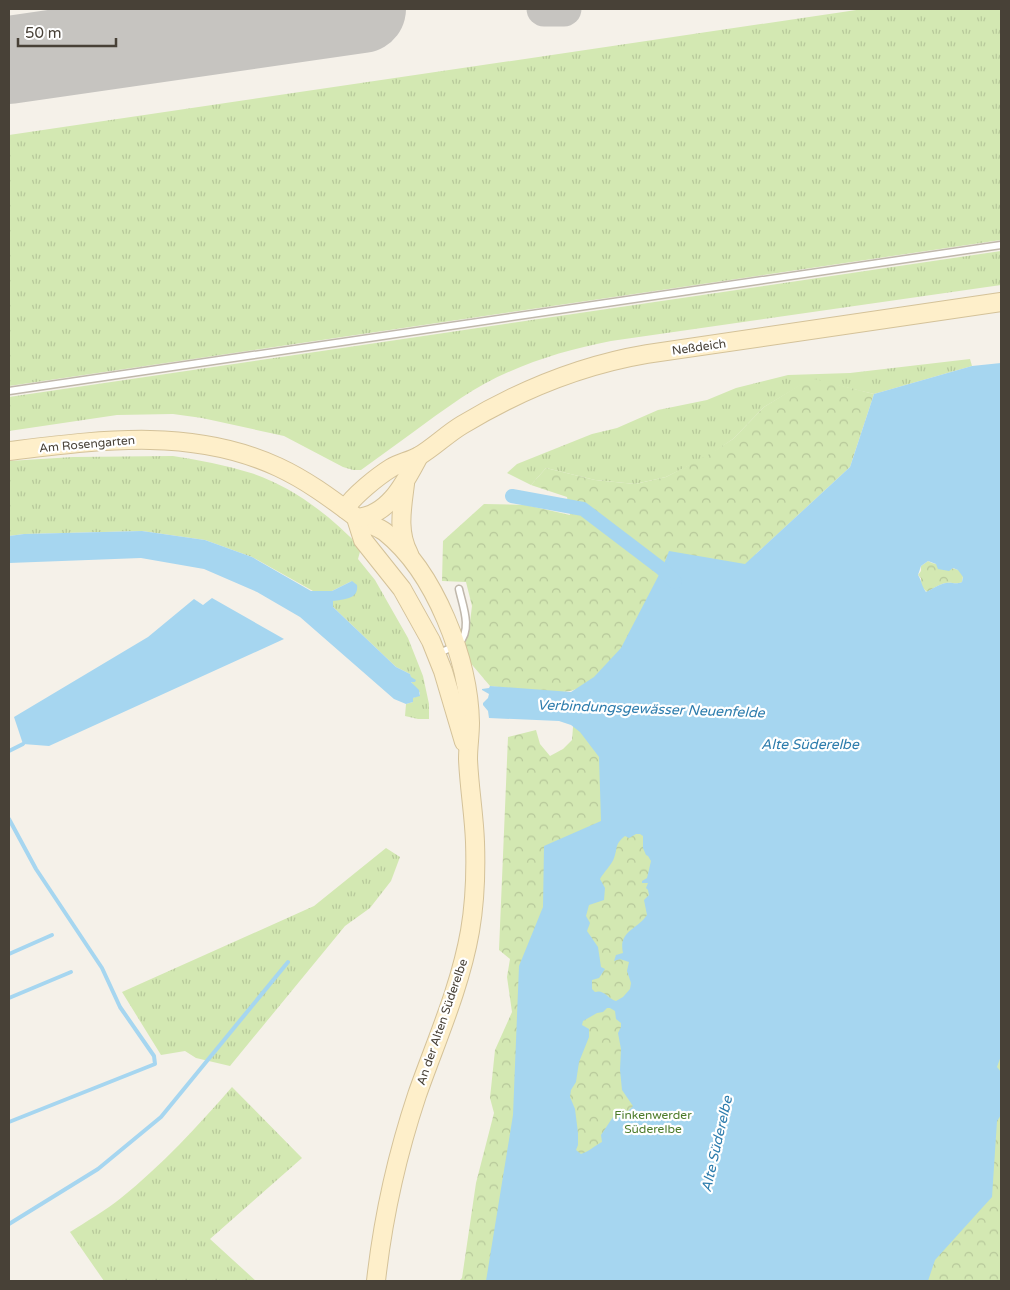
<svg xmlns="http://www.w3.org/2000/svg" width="1010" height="1290" font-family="'Varela Round',sans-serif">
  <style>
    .grass { fill: url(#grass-tufts) }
    .forest { fill: url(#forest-crowns) }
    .water { fill: #a6d6f0; fill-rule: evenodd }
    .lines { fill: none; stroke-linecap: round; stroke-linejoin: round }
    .stream { stroke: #a6d6f0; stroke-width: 4 }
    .canal { stroke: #a6d6f0; stroke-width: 14 }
    .taxiway { stroke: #c6c4c0; stroke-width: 35 }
    .runway { stroke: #c6c4c0; stroke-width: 88 }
    .lane-casing { stroke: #c0b8ac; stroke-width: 9 }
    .secondary-casing { stroke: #d4c299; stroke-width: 20 }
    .lane { stroke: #fff; stroke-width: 6 }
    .secondary { stroke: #feefca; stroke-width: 18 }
    .labels { text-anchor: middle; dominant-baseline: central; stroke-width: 4.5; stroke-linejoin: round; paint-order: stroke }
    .street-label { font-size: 12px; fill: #484137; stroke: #fff }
    .park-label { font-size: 12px; fill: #4c7b2a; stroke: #fff }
    .water-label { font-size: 14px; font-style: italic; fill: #2e7dad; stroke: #fff }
  </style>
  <defs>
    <pattern id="grass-tufts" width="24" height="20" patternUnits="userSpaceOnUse" patternTransform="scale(1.25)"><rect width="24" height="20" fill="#d3e8b2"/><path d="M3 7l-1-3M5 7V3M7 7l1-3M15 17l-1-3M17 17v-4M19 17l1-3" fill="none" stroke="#b7c89a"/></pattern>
    <pattern id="forest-crowns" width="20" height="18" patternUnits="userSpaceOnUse" patternTransform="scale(1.25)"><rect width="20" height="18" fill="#d3e8b2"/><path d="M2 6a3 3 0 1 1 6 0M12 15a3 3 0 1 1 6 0" fill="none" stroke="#b7c89a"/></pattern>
  </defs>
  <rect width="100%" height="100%" fill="#f5f1e9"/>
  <g class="grass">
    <path d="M 863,9 L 1001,9 L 1001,240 L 9,386 L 9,135 Z"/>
    <path d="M 1001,251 L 1001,285 L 611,341 C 559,351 506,368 461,398 C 427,421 395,446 361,470 L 353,470 L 343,467 L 284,436 L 202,418 L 173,414 L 117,415 L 9,431 L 9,397 Z"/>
    <path d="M 970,359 L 972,366 L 874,394 L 811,379 L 764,407 L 733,439 L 708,456 L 666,477 L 635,484 L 595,480 L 546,468 L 531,485 L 507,473 L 517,464 L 592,434 L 617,428 L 658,410 L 707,400 L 736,388 L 788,375 L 850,373 Z"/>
    <path d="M 173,456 C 199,460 225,465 251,473 C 293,487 331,516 361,548 L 358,559 L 375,580 L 408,638 L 423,676 L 429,704 L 429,719 L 418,719 L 405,716 L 406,704 L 413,702 L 413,698 L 420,695 L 420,693 L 411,682 L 410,674 L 396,667 L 333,607 L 333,601 L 352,581 L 332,591 L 313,591 L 252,557 L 205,540 L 142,531 L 24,534 L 9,536 L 9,461 L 73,457 Z"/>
    <path d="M 386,848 L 400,857 L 391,881 L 370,908 L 345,926 L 230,1066 L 196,1058 L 185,1051 L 161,1055 L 122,992 L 314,906 Z"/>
    <path d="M 232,1087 L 302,1158 L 210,1239 L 256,1281 L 104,1281 L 70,1232 C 87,1221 105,1211 121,1198 C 162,1165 197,1127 232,1087 Z"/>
  </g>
  <g class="forest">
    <path d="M 811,378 L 874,394 L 850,467 L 756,554 L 1001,1040 L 1001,1281 L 459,1281 L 462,1278 L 476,1183 L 494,1113 L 490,1098 L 495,1050 L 512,1012 L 507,977 L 510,959 L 499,950 L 508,737 L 536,730 L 540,744 L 550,756 L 563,749 L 572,740 L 576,689 C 560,697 510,688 490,686 L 468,660 L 465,643 L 469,630 L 472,606 L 466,582 L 442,581 L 443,541 L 484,504 L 526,505 L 570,515 L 567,497 L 531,485 L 546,468 L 595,480 L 635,484 L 666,477 L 708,455 L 733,439 L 764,407 Z"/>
    <path d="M 928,561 L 932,563 L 959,570 L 963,576 L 962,582 C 955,585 953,582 946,583 C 939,584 933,589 927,592 L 921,586 L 921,578 L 918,575 L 921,571 L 921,566 Z"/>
  </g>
  <g class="water">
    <path d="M 1001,363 L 1001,1056 L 997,1067 L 1001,1072 L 1001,1115 L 997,1121 L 992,1197 L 935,1260 L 928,1281 L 486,1281 L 513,1115 L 519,966 L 543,907 L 544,846 L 601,821 L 599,757 L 580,732 L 571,725 L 559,721 L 489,718 L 488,711 L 483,705 L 483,703 L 488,698 L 489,694 L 482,690 L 482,689 L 489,688 L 490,686 L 571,692 L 594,677 L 621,648 L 662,569 L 669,551 L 745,564 L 850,467 L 874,394 L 972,366 ZM 928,561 L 936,564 L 938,569 L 949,571 L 953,568 L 958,570 L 963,577 L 962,582 C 955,585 953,582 946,583 C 939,584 933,589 926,592 C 921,585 922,581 918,575 L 921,566 ZM 636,834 L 640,834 L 643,836 L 643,848 L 646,855 L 648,856 L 651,861 L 647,878 L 642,881 L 642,883 L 648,883 L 646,888 L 648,890 L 649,895 L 644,900 L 647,915 C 637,930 618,931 623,953 L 616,955 L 614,961 L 620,959 L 629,962 L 627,971 L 631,983 L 630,989 L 623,997 L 616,1001 C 607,998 604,989 595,992 L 592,989 L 592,980 L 599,978 L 605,969 L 601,967 L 598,947 L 587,931 L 590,923 L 586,916 L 589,905 L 604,900 L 605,888 L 600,879 C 603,873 613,863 614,858 C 618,848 614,845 625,836 L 629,838 ZM 607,1008 L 610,1008 L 615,1011 L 616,1019 L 621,1023 L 621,1027 L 618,1033 L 621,1049 L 620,1070 L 622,1090 L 633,1106 L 627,1112 L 613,1117 L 601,1135 L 602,1142 C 594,1146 590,1151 581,1154 L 576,1150 L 578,1145 L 578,1133 L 575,1109 L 570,1097 L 571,1090 L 576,1082 L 579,1062 L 589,1037 L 589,1029 L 582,1025 L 583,1021 L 597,1013 L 603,1012 Z"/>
    <path d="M 142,531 L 205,540 L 252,557 L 311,591 L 332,591 L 352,581 L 357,585 C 359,599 344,599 333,601 L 333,607 L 396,667 L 410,674 L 411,677 L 416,680 L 415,682 L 411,682 L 419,690 L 420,696 L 413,698 L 413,702 L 406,704 L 394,699 L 300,617 L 257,592 L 204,569 L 141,558 L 9,563 L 9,536 L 24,534 Z"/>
    <path d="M 212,598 L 284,639 L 49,746 L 23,744 L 14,717 L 148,637 L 194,599 L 203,605 Z"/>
  </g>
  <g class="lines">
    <g class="stream">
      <path d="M 9,751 L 23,744"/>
      <path d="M 9,819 L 36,869 L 102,968 L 120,1007 L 154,1056 L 155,1064 L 9,1122"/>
      <path d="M 9,954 L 52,935"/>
      <path d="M 9,998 L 71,972"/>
      <path d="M 9,1224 L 98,1169 L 161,1117 L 288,962"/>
    </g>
    <path class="canal" d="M 512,496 L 583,509 L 662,569 L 675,582"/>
    <path class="taxiway" d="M 544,9 L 564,9"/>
    <path class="runway" d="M 9,60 L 362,9"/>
    <defs>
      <g id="lane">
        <path d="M 9,391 L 1001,245"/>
        <path d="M 437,654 C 444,650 454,648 459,643 C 473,629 462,604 459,589"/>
      </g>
      <g id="secondary">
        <path d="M 9,451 C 100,440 192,427 278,467 C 306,480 329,497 353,515 C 363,523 376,525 385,532 C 435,572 469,660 470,723 C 470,735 468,747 468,759 C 469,786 474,814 475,842 C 476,871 475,902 470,931 C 460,988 436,1041 417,1095 C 397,1155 383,1218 376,1281"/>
        <path d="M 405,484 C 402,508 397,532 409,554"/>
        <path d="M 345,509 C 353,496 378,476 391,468 C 399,463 410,461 419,456 C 434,447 447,434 462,425 C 520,390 582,365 647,354 L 1001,302"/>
        <path d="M 356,518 L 363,540 L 402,589 L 431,641 L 443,671 L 464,742"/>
        <path d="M 356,518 C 389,516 405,482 419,456"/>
      </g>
    </defs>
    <use href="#lane" class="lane-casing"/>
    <use href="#secondary" class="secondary-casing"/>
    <use href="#lane" class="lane"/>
    <use href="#secondary" class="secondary"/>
  </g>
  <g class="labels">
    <g class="street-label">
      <text transform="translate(699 347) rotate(-8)">Neßdeich</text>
      <text transform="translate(87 444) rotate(-5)">Am Rosengarten</text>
      <text transform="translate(442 1022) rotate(-71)">An der Alten Süderelbe</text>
    </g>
    <g class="park-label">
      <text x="653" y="1115">Finkenwerder<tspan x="653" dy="14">Süderelbe</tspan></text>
    </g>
    <g class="water-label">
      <text transform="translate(651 709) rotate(2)">Verbindungsgewässer Neuenfelde</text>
      <text x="810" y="744">Alte Süderelbe</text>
      <text transform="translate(717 1144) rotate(-77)">Alte Süderelbe</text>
    </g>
  </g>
  <rect width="1010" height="1290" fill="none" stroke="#484137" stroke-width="20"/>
  <path d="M18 38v8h98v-8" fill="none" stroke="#484137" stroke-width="2.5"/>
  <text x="25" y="38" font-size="15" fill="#484137" stroke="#ffffff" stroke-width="4" paint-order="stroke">50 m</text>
</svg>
